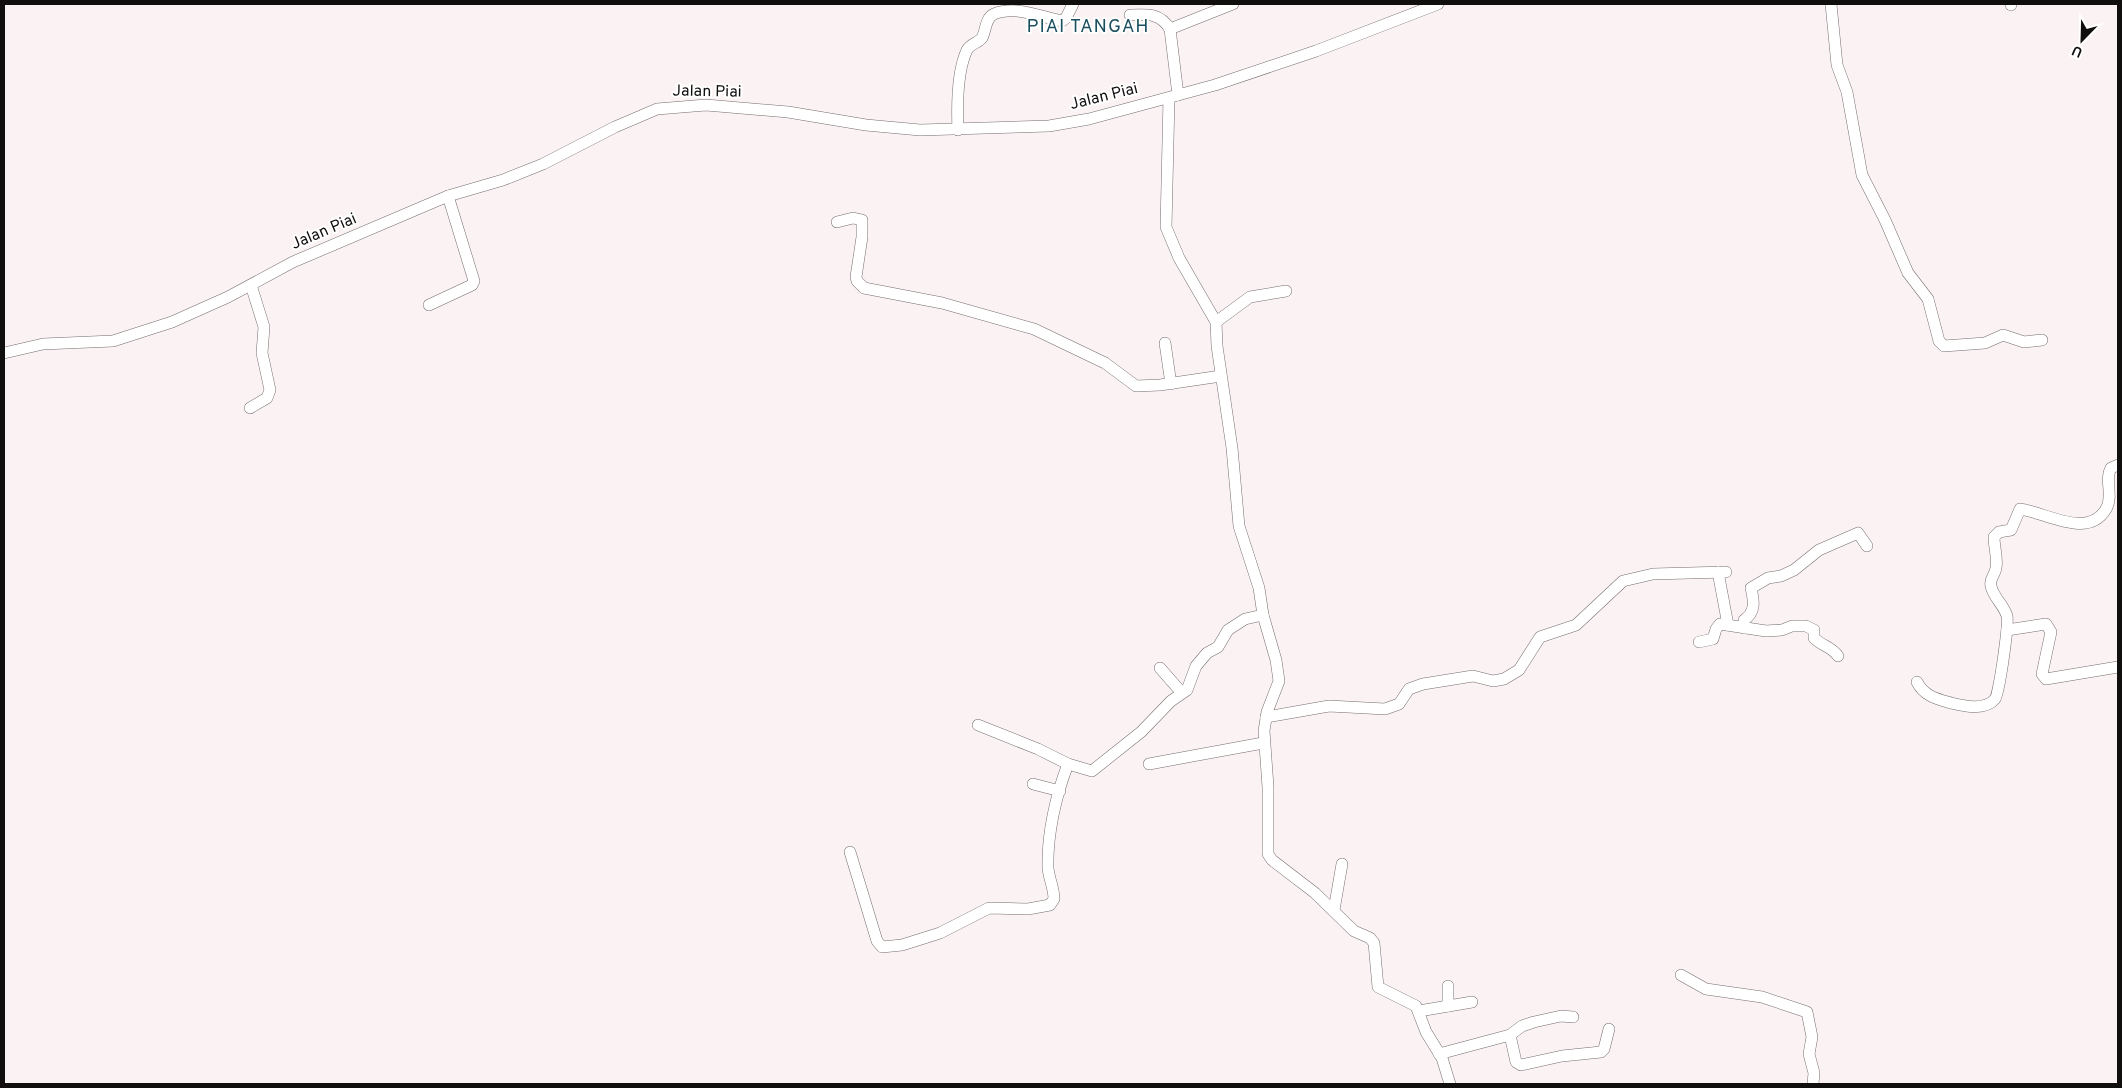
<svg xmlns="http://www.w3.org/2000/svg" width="2122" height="1088" font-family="Overpass,sans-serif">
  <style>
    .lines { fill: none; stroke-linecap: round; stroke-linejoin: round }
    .minor-casing { stroke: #756d6e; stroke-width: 12 }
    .minor { stroke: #fff; stroke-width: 11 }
    .labels { text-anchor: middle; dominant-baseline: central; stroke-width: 4; stroke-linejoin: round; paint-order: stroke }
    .street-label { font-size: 16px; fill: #110e0e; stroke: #fff }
    .quarter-label { font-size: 19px; letter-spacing: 1px; fill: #1b4f5f; stroke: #fff }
  </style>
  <rect width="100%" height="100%" fill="#fbf2f3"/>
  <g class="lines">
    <defs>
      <g id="minor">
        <path d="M 1831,4 L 1837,65 L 1847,92 L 1862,175 L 1885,220 L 1908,273 L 1928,299 L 1939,341 L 1944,346 L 1985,343 L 2003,335 L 2024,342 L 2042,340"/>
        <path d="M 2011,4 L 2011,5"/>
        <path d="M 1130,15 C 1148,14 1160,13 1170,29 L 1233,4"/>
        <path d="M 1170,29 L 1178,95"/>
        <path d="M 1169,98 L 1166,227 L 1179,258 L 1216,322 L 1217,346 L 1232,448 L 1239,526 L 1259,588 L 1263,615 L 1276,660 L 1279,681 L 1267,712 L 1264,731 L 1268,787 L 1268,854 L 1272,860 L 1315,893 L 1354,931 L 1370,938 L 1374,943 L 1378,987 L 1416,1006 L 1426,1032 L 1442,1058 L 1450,1084"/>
        <path d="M 958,130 C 957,107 957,71 967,50 C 970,44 978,43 982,38 C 986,31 985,18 994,14 C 1015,5 1041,17 1062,21 L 1066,18 L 1073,4"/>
        <path d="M 837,222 L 853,218 L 862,220 L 862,237 L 856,277 L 857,281 L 864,288 L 942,303 L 1034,329 L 1105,363 L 1136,386 L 1160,385 L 1221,376"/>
        <path d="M 429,305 L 472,285 L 474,281 L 448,196"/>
        <path d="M 1216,322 L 1250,297 L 1286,291"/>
        <path d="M 1165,343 L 1171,384"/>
        <path d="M 4,353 L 43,344 L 113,341 L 172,322 L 228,297 L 293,262 L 448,196 L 503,180 L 543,164 L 615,127 L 657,109 L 706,105 L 788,112 L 866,125 L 920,130 L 1049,126 L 1089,119 L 1215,85 L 1316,51 L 1438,4"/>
        <path d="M 250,408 L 267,398 L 270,390 L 262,353 L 264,327 L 251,285"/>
        <path d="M 1718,572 L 1728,625"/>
        <path d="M 1744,628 L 1744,620 C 1756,612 1754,601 1751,588 L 1768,578 L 1781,576 L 1794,570 L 1819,550 L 1858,533 L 1867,546"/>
        <path d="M 2007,630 L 2046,624 L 2051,632 L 2042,674 L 2046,679 L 2118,667"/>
        <path d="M 1699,642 L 1713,639 L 1716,629 L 1720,624 L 1766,631 L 1782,630 L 1792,626 L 1806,626 L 1814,630 L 1814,638 C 1822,646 1832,647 1838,656"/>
        <path d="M 1160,668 L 1182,693"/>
        <path d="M 1917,682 C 1924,696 1937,699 1951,703 C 1964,706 1985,711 1995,699 C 1999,695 2009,624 2007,616 C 2004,605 1993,597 1991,586 C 1989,579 1995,575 1996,568 C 1998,559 1994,547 1994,537 L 1999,532 L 2011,530 L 2020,509 C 2045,512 2088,540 2106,509 C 2114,496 2104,480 2111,468 L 2118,465"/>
        <path d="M 1266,717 L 1329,706 L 1385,709 L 1399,704 L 1409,689 L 1423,684 L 1473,676 L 1493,681 L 1504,679 L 1519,670 L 1540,637 L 1576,625 L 1623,581 L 1653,574 L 1726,572"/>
        <path d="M 978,725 L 1038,749 L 1068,764 L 1092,771 L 1141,732 L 1171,701 L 1187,690 L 1196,666 L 1207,653 L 1218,647 L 1228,630 L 1245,619 L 1263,615"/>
        <path d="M 1149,764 L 1263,743"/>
        <path d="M 1033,784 L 1060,791"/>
        <path d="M 850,852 L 877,941 L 882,947 L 902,945 L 940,933 L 989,908 L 1028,909 L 1050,905 L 1054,899 C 1054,888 1049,879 1048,868 C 1047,834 1056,795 1068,764"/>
        <path d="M 1334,910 L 1342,864"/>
        <path d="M 1681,975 L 1706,989 L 1762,997 L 1807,1012 L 1812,1037 L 1809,1054 L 1814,1073 L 1813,1084"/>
        <path d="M 1448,986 L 1448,1006"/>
        <path d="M 1419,1011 L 1472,1002"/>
        <path d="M 1510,1035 L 1516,1062 L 1521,1065 L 1562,1056 L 1601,1052 L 1604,1049 L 1609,1029"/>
        <path d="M 1439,1054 L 1510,1035 L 1522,1026 L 1534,1022 L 1561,1016 L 1573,1017"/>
      </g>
    </defs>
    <use href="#minor" class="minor-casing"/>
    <use href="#minor" class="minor"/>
  </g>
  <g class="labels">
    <g class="street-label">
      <text transform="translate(707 92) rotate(1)">Jalan Piai</text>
      <text transform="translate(1104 97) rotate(-14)">Jalan Piai</text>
      <text transform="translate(324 232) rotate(-23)">Jalan Piai</text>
    </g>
    <g class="quarter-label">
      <text x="1088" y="27">PIAI TANGAH</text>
    </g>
  </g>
  <rect width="2122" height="1088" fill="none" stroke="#110e0e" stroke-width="10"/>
  <g transform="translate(2082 40) rotate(203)" stroke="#ffffff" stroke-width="4" paint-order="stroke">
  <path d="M0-4L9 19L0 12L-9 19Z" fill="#110e0e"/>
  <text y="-8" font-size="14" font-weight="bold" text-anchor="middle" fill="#110e0e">U</text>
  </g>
</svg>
